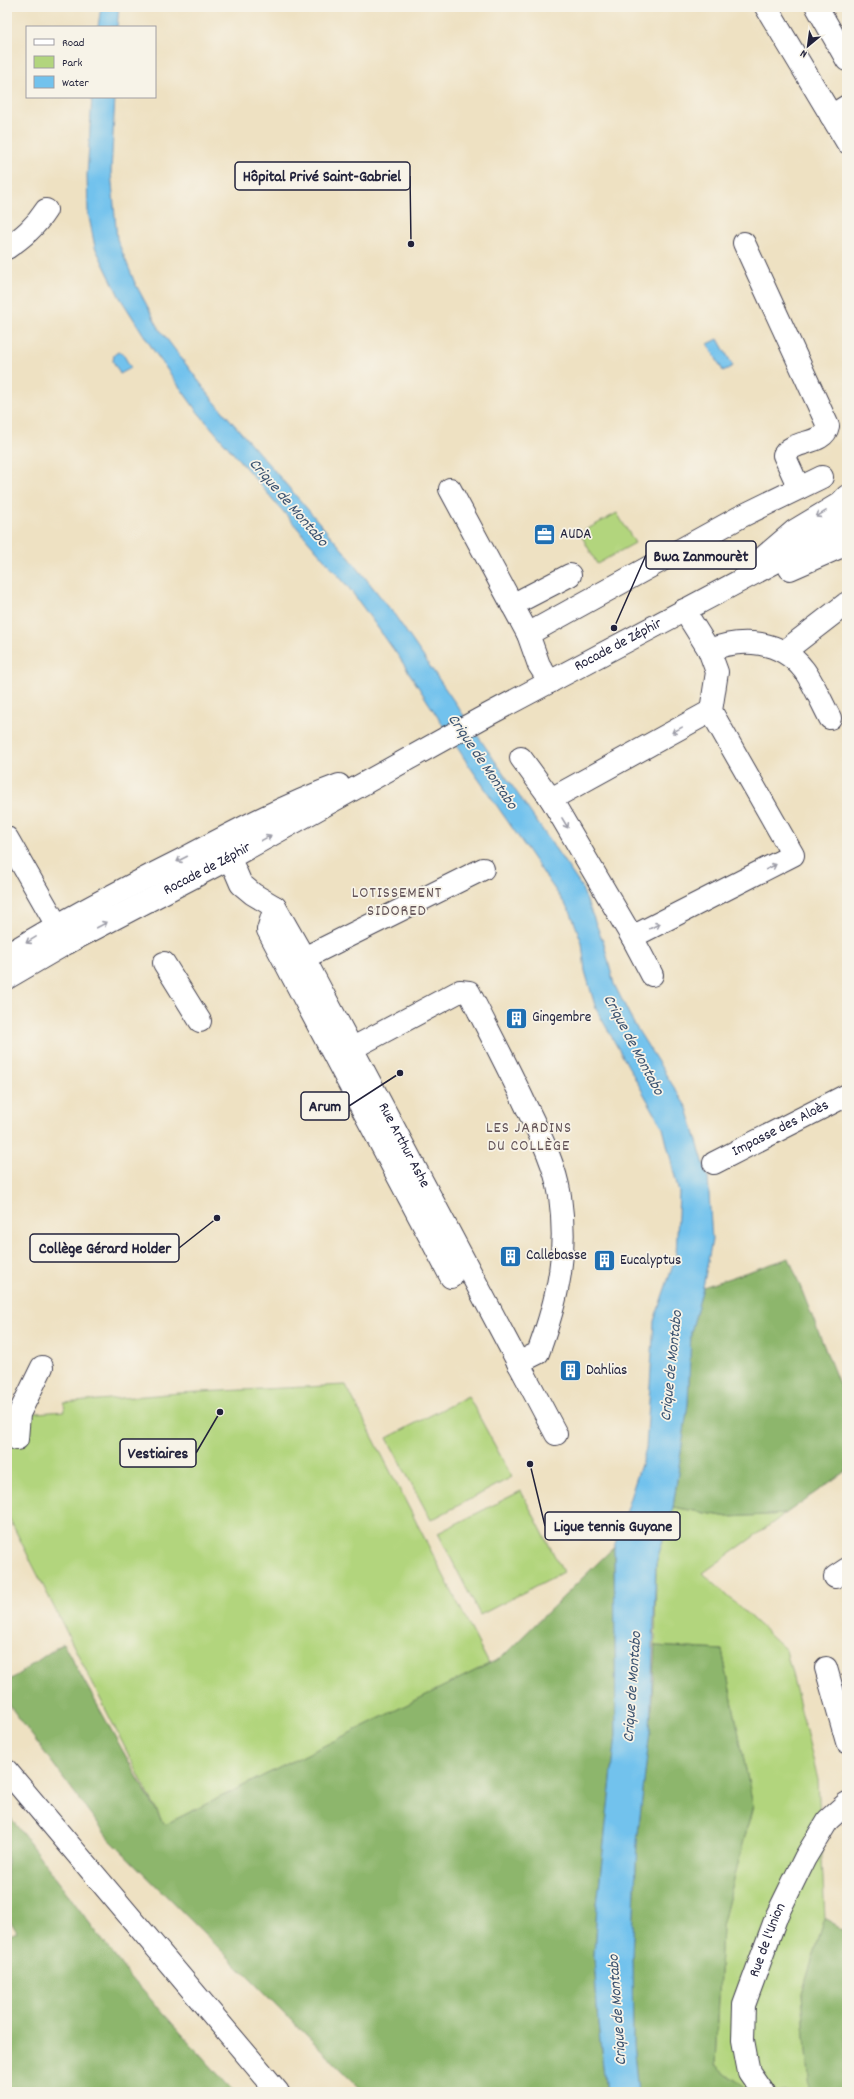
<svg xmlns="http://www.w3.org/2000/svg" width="854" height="2099" font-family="Dekko,sans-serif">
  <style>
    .green { fill: #b2d57d; stroke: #6a7c5c }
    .forest { fill: #8db66c; stroke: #586c54 }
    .water { fill: #72c2ed; stroke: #4a7294 }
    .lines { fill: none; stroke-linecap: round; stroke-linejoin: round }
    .minor-casing { stroke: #413f4f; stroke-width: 24 }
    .major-casing { stroke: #413f4f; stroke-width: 24 }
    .minor { stroke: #fff; stroke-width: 22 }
    .major { stroke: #fff; stroke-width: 22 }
    .oneway { stroke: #9c9ca7 }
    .labels { text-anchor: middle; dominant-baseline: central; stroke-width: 3.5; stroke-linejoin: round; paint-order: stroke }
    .poi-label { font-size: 15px; fill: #22223b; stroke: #f7f3e8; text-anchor: start }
    .street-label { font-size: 15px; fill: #22223b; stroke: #f7f3e8 }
    .water-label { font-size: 16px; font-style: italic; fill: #3a5270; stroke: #f7f3e8 }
    .neighbourhood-label { font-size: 16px; letter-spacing: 1px; fill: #645458; stroke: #f7f3e8 }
    .leader { fill: none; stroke: #22223b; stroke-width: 1.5 }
    .callout-dot { fill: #22223b; stroke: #f7f3e8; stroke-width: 1.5 }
    .callout { fill: #f7f3e8; stroke: #22223b; stroke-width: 1.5 }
    .callout-label { font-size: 16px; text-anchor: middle; font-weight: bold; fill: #22223b }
  </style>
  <rect width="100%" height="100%" fill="#f7f3e8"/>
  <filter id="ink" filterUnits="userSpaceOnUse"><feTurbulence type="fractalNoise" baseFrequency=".025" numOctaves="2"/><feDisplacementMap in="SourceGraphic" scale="8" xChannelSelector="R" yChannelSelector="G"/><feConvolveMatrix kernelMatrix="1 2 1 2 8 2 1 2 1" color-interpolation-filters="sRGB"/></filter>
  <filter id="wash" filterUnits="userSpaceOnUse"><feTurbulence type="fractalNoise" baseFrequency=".012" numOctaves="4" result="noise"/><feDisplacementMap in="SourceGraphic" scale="16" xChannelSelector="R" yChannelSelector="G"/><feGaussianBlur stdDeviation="0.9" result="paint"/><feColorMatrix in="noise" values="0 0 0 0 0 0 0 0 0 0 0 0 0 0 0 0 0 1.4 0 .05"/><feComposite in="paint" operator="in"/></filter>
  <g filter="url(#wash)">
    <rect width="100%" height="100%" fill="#eee1c2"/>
    <g class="green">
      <path d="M 617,513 L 635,543 L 597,564 L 580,533 Z"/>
      <path d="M 346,1385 L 489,1664 L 164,1825 L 7,1514 L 7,1415 L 65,1411 L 64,1403 L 179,1393 Z"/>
      <path d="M 468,1396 L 512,1477 L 431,1520 L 387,1438 Z"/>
      <path d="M 521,1491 L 563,1572 L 480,1615 L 438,1533 Z"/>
      <path d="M 673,1507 L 728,1517 L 785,1514 L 703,1573 L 786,1650 L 818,1779 L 825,1919 L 802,1993 L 809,2092 L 749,2092 L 716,2065 L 722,1926 L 753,1805 L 722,1650 L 655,1646 L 656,1563 Z"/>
    </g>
    <g class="forest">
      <path d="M 789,1258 L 847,1404 L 847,1470 L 785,1514 L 728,1517 L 673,1507 L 688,1404 L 691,1332 L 703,1287 Z"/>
      <path d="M 614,1547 L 616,1735 L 597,1905 L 594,1956 L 598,2024 L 606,2092 L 364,2092 L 109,1839 L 7,1702 L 7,1682 L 63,1643 L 164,1825 L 501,1658 Z"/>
      <path d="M 655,1646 L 722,1650 L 753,1805 L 722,1926 L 716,2065 L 749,2092 L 638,2092 L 633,2044 L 632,1957 L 637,1842 L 650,1731 Z"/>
      <path d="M 7,1813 L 127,1973 L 234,2092 L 7,2092 L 7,1936 L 17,1932 L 7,1916 Z"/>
      <path d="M 825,1919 L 847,1932 L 847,2092 L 809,2092 L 802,1993 Z"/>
    </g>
    <g class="water">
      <path d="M 101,7 L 119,7 L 117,27 L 98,27 Z"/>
      <path d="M 92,97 L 115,97 L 111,172 L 117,239 L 135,283 L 160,330 L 213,400 L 348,556 L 394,614 L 581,886 L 604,944 L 614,984 L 634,1024 L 687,1108 L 708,1178 L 712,1240 L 703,1287 L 691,1332 L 688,1404 L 673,1507 L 656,1563 L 650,1731 L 637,1842 L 632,1957 L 633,2044 L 638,2092 L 606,2092 L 598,2024 L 594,1956 L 597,1905 L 616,1735 L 614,1547 L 646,1449 L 654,1321 L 676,1256 L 679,1193 L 663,1128 L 596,1009 L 585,971 L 582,943 L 571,913 L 466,761 L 399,657 L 349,588 L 196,410 L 154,351 L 119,296 L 95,247 L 88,212 L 87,176 Z"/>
      <path d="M 718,339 L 733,366 L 723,371 L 708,344 Z"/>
      <path d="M 118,352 L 123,354 L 131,368 L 120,374 L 113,361 L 114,355 Z"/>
    </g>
  </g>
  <g filter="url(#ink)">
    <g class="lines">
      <defs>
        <g id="minor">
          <path d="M 817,7 L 847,60"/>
          <path d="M 831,116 L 847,106"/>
          <path d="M 744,243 L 828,426 C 824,446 793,439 784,455 L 799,488"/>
          <path d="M 7,248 C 23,237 35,227 46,210"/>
          <path d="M 450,489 L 528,634"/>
          <path d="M 512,605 L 570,575"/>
          <path d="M 684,610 L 709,650 L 717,672 L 711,711 L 793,855 L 632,937 L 551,799 L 711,711"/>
          <path d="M 709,650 C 742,637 781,640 804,670 C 814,684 822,703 830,718"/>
          <path d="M 785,651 L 847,603"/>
          <path d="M 550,682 L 539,665 L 528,634 L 740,517 L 822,477"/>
          <path d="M 521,758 L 551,799"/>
          <path d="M 7,838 L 67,943"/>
          <path id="s1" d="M 218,842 L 235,870 L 241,884 L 253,894 L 275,907 L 304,958 L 556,1434"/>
          <path d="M 275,907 L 268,930 L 451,1277"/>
          <path d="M 632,937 L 652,975"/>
          <path d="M 304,958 L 483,869"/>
          <path d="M 164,963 L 200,1021"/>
          <path d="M 351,1049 L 460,991 L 469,992 C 488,1030 508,1067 526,1106 C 540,1135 555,1164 560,1196 C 568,1254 558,1299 538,1353 L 518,1363"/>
          <path id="s2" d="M 714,1163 L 847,1095"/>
          <path d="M 17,1439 L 19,1414 L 42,1367"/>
          <path d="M 835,1577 L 847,1569"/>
          <path d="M 826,1668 L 847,1742"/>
          <path d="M 7,1771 L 278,2092"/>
          <path id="s3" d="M 763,2092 L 749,2072 L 747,2062 L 743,2040 L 744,2005 L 777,1915 L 805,1858 L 828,1820 L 847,1803"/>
        </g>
        <g id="major">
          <path d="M 766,7 L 847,142"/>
          <path d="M 759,561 L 794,531 L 839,504 L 847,496"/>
          <path d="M 790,569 L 847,544"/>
          <path d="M 7,955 C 64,920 123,889 183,859 C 234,832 285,805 339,785"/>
          <path id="s4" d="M 7,978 L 67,943 L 228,859 L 480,719 L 847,524"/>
        </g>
      </defs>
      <use href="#minor" class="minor-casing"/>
      <use href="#major" class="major-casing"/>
      <use href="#minor" class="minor"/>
      <use href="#major" class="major"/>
    </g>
    <defs><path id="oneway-shaft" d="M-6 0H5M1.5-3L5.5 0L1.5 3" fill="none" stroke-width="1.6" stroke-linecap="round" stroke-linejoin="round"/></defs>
    <g class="oneway">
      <use href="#oneway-shaft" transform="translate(821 514) rotate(148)"/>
      <use href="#oneway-shaft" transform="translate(677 730) rotate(151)"/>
      <use href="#oneway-shaft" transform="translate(565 823) rotate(59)"/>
      <use href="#oneway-shaft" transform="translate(266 838) rotate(-29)"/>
      <use href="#oneway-shaft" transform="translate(182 859) rotate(153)"/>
      <use href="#oneway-shaft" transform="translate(771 867) rotate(-27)"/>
      <use href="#oneway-shaft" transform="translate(102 925) rotate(-28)"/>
      <use href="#oneway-shaft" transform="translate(655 926) rotate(-27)"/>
      <use href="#oneway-shaft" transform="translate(31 940) rotate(149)"/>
    </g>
  </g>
  <defs>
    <symbol id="office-square" viewBox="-11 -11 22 22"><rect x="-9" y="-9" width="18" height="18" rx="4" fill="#1f6fb2" stroke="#f7f3e8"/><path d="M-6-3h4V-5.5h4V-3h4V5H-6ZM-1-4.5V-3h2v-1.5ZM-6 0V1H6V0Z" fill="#fff"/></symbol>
    <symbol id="building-square" viewBox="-11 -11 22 22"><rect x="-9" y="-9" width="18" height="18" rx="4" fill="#1f6fb2" stroke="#f7f3e8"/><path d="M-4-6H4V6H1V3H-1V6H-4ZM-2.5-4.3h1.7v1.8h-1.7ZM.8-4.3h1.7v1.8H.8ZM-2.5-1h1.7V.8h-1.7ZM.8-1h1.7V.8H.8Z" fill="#fff"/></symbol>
  </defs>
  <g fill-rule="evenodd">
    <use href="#office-square" x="532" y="522" width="25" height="25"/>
    <use href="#building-square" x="504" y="1006" width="25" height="25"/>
    <use href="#building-square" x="498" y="1244" width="25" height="25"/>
    <use href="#building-square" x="592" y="1248" width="25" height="25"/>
    <use href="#building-square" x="558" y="1358" width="25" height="25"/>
  </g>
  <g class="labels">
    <g class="poi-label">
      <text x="560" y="535">AUDA</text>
      <text x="532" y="1018">Gingembre</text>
      <text x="526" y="1256">Callebasse</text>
      <text x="620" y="1261">Eucalyptus</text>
      <text x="586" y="1371">Dahlias</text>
    </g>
    <g class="street-label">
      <text stroke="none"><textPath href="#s4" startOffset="696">Rocade de Zéphir</textPath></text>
      <text stroke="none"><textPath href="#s4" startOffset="228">Rocade de Zéphir</textPath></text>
      <text stroke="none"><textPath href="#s2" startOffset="75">Impasse des Aloès</textPath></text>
      <text stroke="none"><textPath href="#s1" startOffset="360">Rue Arthur Ashe</textPath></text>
      <text stroke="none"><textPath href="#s3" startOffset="161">Rue de l'Union</textPath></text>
    </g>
    <g class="water-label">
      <text transform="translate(288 503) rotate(49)">Crique de Montabo</text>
      <text transform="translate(482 762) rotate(56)">Crique de Montabo</text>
      <text transform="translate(633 1045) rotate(62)">Crique de Montabo</text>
      <text transform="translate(672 1366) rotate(-84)">Crique de Montabo</text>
      <text transform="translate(633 1687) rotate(-86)">Crique de Montabo</text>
      <text transform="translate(618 2010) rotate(-94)">Crique de Montabo</text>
    </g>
    <g class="neighbourhood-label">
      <text x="397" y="893">LOTISSEMENT<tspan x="397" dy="18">SIDORED</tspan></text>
      <text x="529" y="1128">LES JARDINS<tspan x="529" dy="18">DU COLLÈGE</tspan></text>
    </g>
  </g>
  <path class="leader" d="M411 244L410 176M614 628L646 555M400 1073L349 1106M217 1218L179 1248M220 1412L196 1453M530 1464L545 1526"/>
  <g class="callout-dot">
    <circle cx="411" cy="244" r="4"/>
    <circle cx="614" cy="628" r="4"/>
    <circle cx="400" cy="1073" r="4"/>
    <circle cx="217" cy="1218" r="4"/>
    <circle cx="220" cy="1412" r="4"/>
    <circle cx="530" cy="1464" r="4"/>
  </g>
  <g class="callout">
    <rect x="235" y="162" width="175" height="28" rx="4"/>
    <rect x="646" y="541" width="110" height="28" rx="4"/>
    <rect x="301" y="1092" width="48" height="28" rx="4"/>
    <rect x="30" y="1234" width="149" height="28" rx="4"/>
    <rect x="120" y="1439" width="76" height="28" rx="4"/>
    <rect x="545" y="1512" width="135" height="28" rx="4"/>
  </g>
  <g class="callout-label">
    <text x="322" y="181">Hôpital Privé Saint-Gabriel</text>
    <text x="701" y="561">Bwa Zanmourèt</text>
    <text x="325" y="1111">Arum</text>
    <text x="105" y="1253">Collège Gérard Holder</text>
    <text x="158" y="1458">Vestiaires</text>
    <text x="613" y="1531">Ligue tennis Guyane</text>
  </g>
  <rect width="854" height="2099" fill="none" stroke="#f7f3e8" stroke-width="24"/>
  <rect x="26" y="26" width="130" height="72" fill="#f7f3e8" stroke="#a29fa3"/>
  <rect x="34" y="39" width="20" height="6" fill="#ffffff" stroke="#a29fa3"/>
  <text x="62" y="46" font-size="12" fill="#22223b">Road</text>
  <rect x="34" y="56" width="20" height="12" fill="#b2d57d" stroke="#a29fa3"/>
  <text x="62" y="66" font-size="12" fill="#22223b">Park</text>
  <rect x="34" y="76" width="20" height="12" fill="#72c2ed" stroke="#a29fa3"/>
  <text x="62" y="86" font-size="12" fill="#22223b">Water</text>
  <g transform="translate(808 46) rotate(209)" stroke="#f7f3e8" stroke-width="3" paint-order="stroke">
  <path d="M0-3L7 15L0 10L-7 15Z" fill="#22223b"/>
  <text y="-6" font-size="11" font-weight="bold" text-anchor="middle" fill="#22223b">N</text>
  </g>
</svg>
